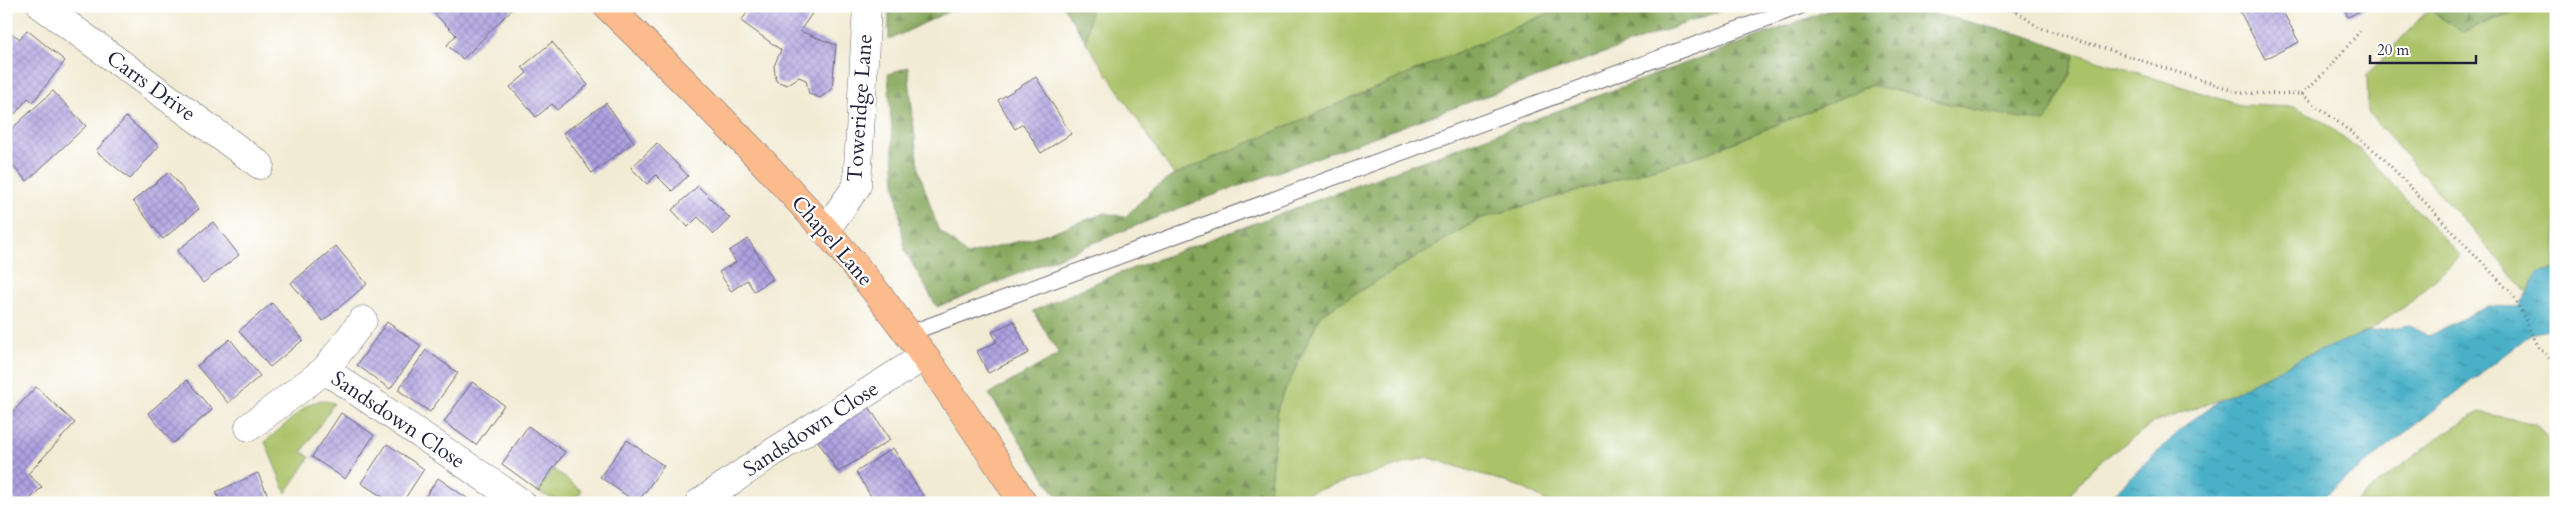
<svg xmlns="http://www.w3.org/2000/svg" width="2562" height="509" font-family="Cardo,serif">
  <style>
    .grass { fill: #aac268; stroke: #667252 }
    .forest { fill: url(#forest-firs); stroke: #54654c }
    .water { fill: url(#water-ripples); stroke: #356981 }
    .building { fill: url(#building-cross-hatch) }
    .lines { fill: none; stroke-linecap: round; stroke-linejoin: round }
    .lane-casing { stroke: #6b6871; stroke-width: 17 }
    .street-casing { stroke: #6b6871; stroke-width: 29 }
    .highway-casing { stroke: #6b6871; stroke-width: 29 }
    .path { stroke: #6b6871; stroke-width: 3; stroke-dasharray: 1 4; stroke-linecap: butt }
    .lane { stroke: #fff; stroke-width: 15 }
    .street { stroke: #fff; stroke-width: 28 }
    .highway { stroke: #fbbb8c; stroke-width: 28 }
    .labels { text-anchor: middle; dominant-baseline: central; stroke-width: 4.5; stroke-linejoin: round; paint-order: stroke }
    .street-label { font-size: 21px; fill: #22223b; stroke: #fff }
  </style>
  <defs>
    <pattern id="forest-firs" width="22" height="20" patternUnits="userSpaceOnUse" patternTransform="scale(1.25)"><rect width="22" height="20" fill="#87a85c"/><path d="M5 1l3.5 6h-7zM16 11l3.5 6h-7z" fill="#6e884d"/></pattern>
    <pattern id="water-ripples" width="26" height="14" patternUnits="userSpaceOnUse" patternTransform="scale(1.25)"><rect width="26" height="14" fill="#48b0c7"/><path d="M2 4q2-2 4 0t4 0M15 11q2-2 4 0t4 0" fill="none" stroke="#3c8fa3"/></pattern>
    <pattern id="building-cross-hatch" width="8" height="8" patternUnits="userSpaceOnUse" patternTransform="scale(1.25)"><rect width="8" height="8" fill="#ada0e0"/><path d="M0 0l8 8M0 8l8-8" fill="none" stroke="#8c82b7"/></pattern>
  </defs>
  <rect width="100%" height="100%" fill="#fff"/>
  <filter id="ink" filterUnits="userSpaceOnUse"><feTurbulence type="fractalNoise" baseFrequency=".02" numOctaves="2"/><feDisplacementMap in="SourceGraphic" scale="10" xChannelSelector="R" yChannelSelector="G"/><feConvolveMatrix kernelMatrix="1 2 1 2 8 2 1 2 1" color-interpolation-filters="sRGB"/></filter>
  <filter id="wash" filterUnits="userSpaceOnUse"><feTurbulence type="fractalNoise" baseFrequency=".0096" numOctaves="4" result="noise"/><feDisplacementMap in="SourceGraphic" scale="20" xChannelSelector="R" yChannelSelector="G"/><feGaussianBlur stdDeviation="1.12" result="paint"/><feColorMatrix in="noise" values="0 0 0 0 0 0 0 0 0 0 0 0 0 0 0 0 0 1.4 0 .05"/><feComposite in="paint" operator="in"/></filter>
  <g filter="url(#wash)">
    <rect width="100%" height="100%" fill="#f2ebd4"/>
    <g class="grass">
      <path d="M 1091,6 L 1565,6 L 1174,175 L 1086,42 Z"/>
      <path d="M 2529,6 L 2556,6 L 2556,269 L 2540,272 L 2528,293 L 2368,113 L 2367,75 L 2429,9 L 2462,32 Z"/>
      <path d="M 2075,53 L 2240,105 L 2294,107 L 2319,118 L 2361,151 L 2460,256 L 2412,301 L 2367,332 L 2301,358 L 2222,399 L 2153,423 L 2094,466 L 2063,503 L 1550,503 L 1521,487 L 1427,457 L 1275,503 L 1268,503 L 1278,406 L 1320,315 L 1479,219 L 1708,153 L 1872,85 L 1975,110 L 2069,78 Z"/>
      <path d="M 321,400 L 334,403 L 302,452 L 310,457 L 286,493 L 265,442 L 309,404 Z"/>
      <path d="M 2479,412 L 2536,424 L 2552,445 L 2556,441 L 2556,503 L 2354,503 L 2432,442 Z"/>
      <path d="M 553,469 L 582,491 L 577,497 L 583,503 L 564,503 L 537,492 Z"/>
    </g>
    <g class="forest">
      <path d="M 889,6 L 960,6 L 889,40 Z"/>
      <path d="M 1063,6 L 1091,6 L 1086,42 Z"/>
      <path d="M 1565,6 L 1733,6 L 1187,205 L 937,307 L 905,251 L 895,182 L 888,74 L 908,67 L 918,168 L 938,229 L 967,255 L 1049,233 L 1105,213 L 1125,217 L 1153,189 L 1174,175 Z"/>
      <path d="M 1840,6 L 1902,6 L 2027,36 L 2075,53 L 2069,78 L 2045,122 L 1975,110 L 1872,85 L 1708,153 L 1479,219 L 1320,315 L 1278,406 L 1268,503 L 1061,503 L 989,394 L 1059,354 L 1033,311 L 1104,279 Z"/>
      <path d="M 2428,6 L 2529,6 L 2462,32 L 2429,9 Z"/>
    </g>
    <path class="water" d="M 2556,269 L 2556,328 L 2531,334 L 2315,503 L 2104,503 L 2190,421 L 2222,399 L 2301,358 L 2367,332 L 2409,325 L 2428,336 L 2488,306 L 2518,307 L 2540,272 Z"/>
    <g id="blocks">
      <g class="building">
        <path d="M 427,6 L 515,6 L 463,59 L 447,45 L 456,35 Z"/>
        <path d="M 752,6 L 817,6 L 800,31 L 836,45 L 832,89 L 820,98 L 809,94 L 806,80 L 799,77 L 787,85 L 776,81 L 774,66 L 781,50 L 741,21 Z"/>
        <path d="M 2237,6 L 2280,6 L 2299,42 L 2265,59 Z"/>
        <path d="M 2343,6 L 2370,6 L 2348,17 Z"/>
        <path d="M 27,30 L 65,61 L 33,102 L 28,98 L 15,114 L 6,107 L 6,43 L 13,34 L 20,39 Z"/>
        <path d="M 552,42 L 588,85 L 557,110 L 552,104 L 536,117 L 510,87 L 527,73 L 522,67 Z"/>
        <path d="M 1036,77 L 1071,134 L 1041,153 L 1023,124 L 1015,129 L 998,100 Z"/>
        <path d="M 53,91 L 86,126 L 27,181 L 6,159 L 6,134 Z"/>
        <path d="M 606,103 L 634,142 L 592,173 L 563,133 Z"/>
        <path d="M 126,117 L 159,146 L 130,179 L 96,151 Z"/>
        <path d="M 657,143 L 688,176 L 672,191 L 656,175 L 647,184 L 631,168 Z"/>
        <path d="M 169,172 L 199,209 L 163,239 L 133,201 Z"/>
        <path d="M 698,186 L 730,218 L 714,234 L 698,217 L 688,227 L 672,210 Z"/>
        <path d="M 213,222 L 239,255 L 203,283 L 177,251 Z"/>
        <path d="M 748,239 L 773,279 L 754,291 L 747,280 L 731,291 L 719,272 L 736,262 L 729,251 Z"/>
        <path d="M 336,246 L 367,284 L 323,321 L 291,283 Z"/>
        <path d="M 272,303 L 303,340 L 270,367 L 239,331 Z"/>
        <path d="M 1014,321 L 1029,353 L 988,373 L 977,351 L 997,342 L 992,332 Z"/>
        <path d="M 387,322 L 421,346 L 390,389 L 357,365 Z"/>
        <path d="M 230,339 L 260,376 L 228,403 L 197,366 Z"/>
        <path d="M 426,350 L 458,373 L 430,412 L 398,390 Z"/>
        <path d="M 187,380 L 212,410 L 173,443 L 148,413 Z"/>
        <path d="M 472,382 L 504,405 L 476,445 L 444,422 Z"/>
        <path d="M 36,387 L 75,423 L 28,474 L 42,487 L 26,503 L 6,503 L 6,419 Z"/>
        <path d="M 868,405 L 890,440 L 838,472 L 816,438 Z"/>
        <path d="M 341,413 L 374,435 L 345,479 L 312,457 Z"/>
        <path d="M 528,426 L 565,452 L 538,490 L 502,464 Z"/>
        <path d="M 627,440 L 664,466 L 637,503 L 600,477 Z"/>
        <path d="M 387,444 L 424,469 L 402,503 L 392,503 L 361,483 Z"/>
        <path d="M 893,448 L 927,502 L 925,503 L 875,503 L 856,472 Z"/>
        <path d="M 258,473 L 271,503 L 221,503 L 216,492 Z"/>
        <path d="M 438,478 L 474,503 L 421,503 Z"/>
      </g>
    </g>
  </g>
  <g filter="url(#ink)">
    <use href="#blocks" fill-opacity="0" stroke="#6b6871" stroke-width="1"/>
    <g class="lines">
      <defs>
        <path id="lane" d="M 907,334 L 1801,6"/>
        <g id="street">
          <path d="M 42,6 L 260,165"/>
          <path d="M 825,231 L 857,186 L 867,6"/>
          <path d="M 325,370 L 522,503"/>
          <path d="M 249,427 L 325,370 L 363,320"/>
          <path d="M 699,503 L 775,451 L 923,357"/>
        </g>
        <path id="highway" d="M 607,6 C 682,79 757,152 826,231 C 899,315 963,409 1023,503"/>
      </defs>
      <use href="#lane" class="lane-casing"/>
      <use href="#street" class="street-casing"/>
      <use href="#highway" class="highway-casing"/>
      <g class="path">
        <path d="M 1983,6 L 2016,11 L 2038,27 L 2242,93 L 2302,94 L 2380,155 L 2514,296 L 2539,348 L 2556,364"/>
        <path d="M 2016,11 L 2034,6"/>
        <path d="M 2302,94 L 2330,67 L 2360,31"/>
      </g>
      <use href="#lane" class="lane"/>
      <use href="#street" class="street"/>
      <use href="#highway" class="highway"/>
    </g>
  </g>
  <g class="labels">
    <g class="street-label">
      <text transform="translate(151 86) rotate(36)">Carrs Drive</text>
      <text transform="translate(860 108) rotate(-86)">Toweridge Lane</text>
      <text transform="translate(832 241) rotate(49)">Chapel Lane</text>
      <text transform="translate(398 420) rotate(34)">Sandsdown Close</text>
      <text transform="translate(811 429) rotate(-33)">Sandsdown Close</text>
    </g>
  </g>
  <rect width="2562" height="509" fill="none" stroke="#fff" stroke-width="25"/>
  <path d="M2370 55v8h106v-8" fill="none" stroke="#22223b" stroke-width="2.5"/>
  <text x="2377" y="55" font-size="15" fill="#22223b" stroke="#ffffff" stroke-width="4" paint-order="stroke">20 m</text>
</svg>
